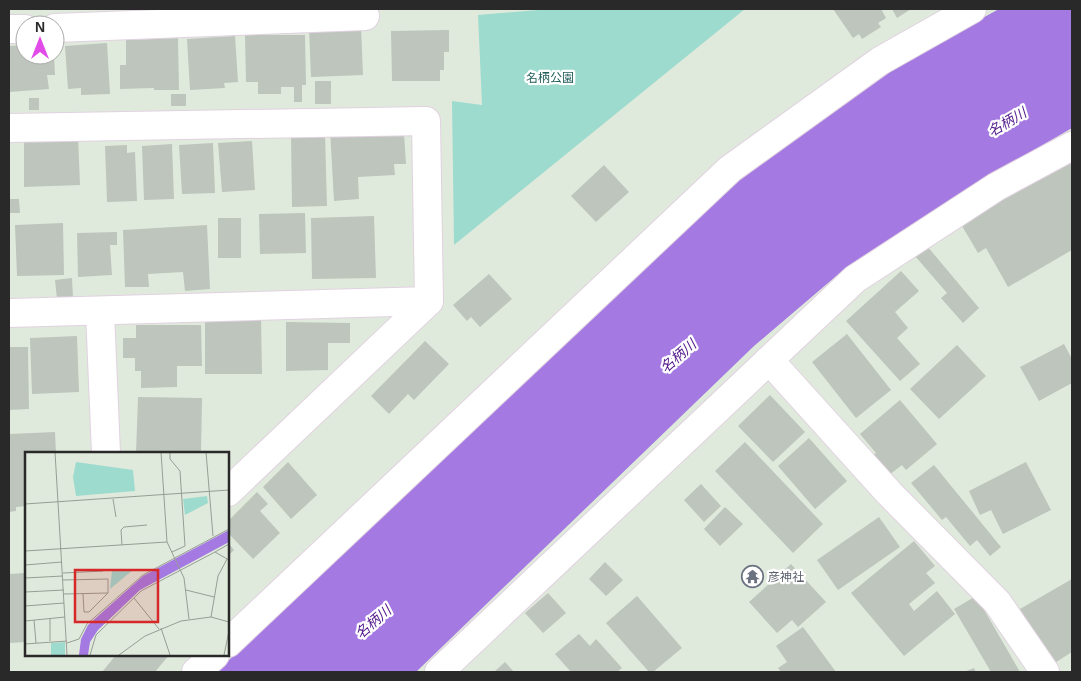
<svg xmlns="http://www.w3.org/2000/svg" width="1081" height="681" font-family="Arial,'Noto Sans JP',sans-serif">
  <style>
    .green { fill: #9ddbcf }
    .water { fill: #a479e2 }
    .building { fill: #bdc5bc }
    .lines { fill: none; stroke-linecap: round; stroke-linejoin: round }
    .street-casing { stroke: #e0d2e0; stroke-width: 30 }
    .street { stroke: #fff; stroke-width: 28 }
    .labels { text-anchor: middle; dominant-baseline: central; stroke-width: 4.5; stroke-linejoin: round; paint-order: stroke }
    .park-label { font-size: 12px; fill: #205e5a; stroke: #fff }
    .worship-label { font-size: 12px; fill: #5b616d; stroke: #fff; text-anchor: start }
    .water-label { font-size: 14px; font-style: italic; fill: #521a8c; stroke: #fff }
    .inset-road { fill: none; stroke: #979d94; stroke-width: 1 }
    .view { fill: #d62828; fill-opacity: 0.15; stroke: #d62828; stroke-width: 2.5 }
    .inset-edge { fill: none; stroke: #292929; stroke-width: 2.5 }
  </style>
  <rect width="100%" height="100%" fill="#e0eadc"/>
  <path class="green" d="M 550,9 L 745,9 L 454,245 L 452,101 L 482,105 L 478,15 Z"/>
  <path class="water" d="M 999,9 L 1072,9 L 1072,128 L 972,186 L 848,266 L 754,346 L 416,672 L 217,672 L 307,583 L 732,184 L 877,76 Z"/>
  <g class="building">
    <path d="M 833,9 L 881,9 L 886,18 L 878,23 L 881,27 L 862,39 L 859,34 L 853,38 Z"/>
    <path d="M 892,9 L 911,9 L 897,18 Z"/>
    <path d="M 361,27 L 363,75 L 311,77 L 309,29 Z"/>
    <path d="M 449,30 L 449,52 L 444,52 L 444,70 L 440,70 L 440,81 L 392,81 L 391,31 Z"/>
    <path d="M 245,35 L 305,35 L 306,85 L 302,85 L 302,102 L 294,102 L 294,87 L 281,87 L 281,94 L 258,94 L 258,82 L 246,82 Z"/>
    <path d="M 235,36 L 238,82 L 224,83 L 225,88 L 190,90 L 187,39 Z"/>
    <path d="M 178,38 L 179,90 L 154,90 L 154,88 L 120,89 L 120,65 L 126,65 L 126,40 Z"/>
    <path d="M 107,43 L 110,94 L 81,95 L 81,88 L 68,89 L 65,46 Z"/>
    <path d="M 25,45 L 25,55 L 54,55 L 55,75 L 47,75 L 49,89 L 9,92 L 9,46 Z"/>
    <rect x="315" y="81" width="16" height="23"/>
    <rect x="171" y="94" width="15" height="12"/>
    <rect x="29" y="98" width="10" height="12"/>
    <path d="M 353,128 L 353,136 L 404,134 L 406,164 L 394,164 L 395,175 L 358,177 L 359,199 L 334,201 L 330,130 Z"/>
    <path d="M 291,133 L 325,133 L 327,206 L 292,207 Z"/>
    <path d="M 78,135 L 80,185 L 24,187 L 24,136 Z"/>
    <path d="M 252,141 L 255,190 L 222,192 L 218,143 Z"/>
    <path d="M 213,143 L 215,193 L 182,194 L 179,145 Z"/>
    <path d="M 172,144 L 174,199 L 144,200 L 142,146 Z"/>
    <path d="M 127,145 L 127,153 L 135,152 L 137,201 L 107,202 L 105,146 Z"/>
    <path d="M 1072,149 L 1072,250 L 1008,287 L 986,248 L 978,253 L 955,214 Z"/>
    <path d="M 604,165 L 629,192 L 596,222 L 571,196 Z"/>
    <path d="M 9,199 L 19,199 L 20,213 L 9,213 Z"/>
    <path d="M 305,213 L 306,253 L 260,254 L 259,214 Z"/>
    <path d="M 374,216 L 376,278 L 312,279 L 311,218 Z"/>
    <rect x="218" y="218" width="23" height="40"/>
    <path d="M 63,223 L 64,275 L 17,276 L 15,225 Z"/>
    <path d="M 207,225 L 210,289 L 185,291 L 183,272 L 148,274 L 149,287 L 125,287 L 123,230 Z"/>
    <path d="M 117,232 L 117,245 L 110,245 L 112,275 L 78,277 L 77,233 Z"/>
    <path d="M 927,246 L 979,308 L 963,323 L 941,298 L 947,293 L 915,256 Z"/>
    <path d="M 901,271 L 919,291 L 895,312 L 908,328 L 897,338 L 920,364 L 900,381 L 846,321 Z"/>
    <path d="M 489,274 L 512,299 L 480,327 L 471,317 L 467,321 L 453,305 Z"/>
    <path d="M 72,278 L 73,298 L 57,299 L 55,280 Z"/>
    <path d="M 205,317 L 261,317 L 262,374 L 205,374 Z"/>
    <path d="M 286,322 L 350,323 L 350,343 L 328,343 L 328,370 L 286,371 Z"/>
    <path d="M 136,325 L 201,325 L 202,366 L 177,366 L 177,387 L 141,388 L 141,371 L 135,371 L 135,358 L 123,358 L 123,338 L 136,338 Z"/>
    <path d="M 847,334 L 891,390 L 856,418 L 812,362 Z"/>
    <path d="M 77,336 L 79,392 L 32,394 L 30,338 Z"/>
    <path d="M 425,341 L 449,364 L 414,400 L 408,394 L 389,414 L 371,396 Z"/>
    <path d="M 1064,344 L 1072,359 L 1072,383 L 1039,401 L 1020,367 Z"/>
    <path d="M 957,345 L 986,376 L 939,419 L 910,389 Z"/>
    <path d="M 9,347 L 28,347 L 29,409 L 9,410 Z"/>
    <path d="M 770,395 L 805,432 L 773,462 L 738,426 Z"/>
    <path d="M 138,397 L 202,398 L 201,452 L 136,453 Z"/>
    <path d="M 900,400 L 937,444 L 906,470 L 902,465 L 889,475 L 873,455 L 876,453 L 860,434 Z"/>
    <path d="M 55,432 L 56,453 L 26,453 L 26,506 L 16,507 L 16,511 L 9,512 L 9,434 Z"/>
    <path d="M 809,438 L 847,481 L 815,509 L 778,466 Z"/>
    <path d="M 745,442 L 823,524 L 793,553 L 715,471 Z"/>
    <path d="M 288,462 L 317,495 L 291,519 L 263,487 Z"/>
    <path d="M 1026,462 L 1051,510 L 1003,534 L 991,510 L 980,515 L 969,491 Z"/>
    <path d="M 934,465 L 1001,547 L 990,556 L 977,540 L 970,546 L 946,517 L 942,520 L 911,483 Z"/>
    <path d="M 701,484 L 721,506 L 704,522 L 684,500 Z"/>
    <path d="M 257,492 L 268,504 L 260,511 L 280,533 L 253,559 L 228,533 L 228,521 Z"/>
    <path d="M 725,507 L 743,524 L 720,546 L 704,529 Z"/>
    <path d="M 879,517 L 900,547 L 838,590 L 817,560 Z"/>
    <path d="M 914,541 L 935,566 L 926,573 L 935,583 L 909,604 L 914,611 L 937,591 L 955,614 L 904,656 L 851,593 Z"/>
    <path d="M 228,543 L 234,550 L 228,556 Z"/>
    <path d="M 605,562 L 623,580 L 606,596 L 589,579 Z"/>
    <path d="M 791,564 L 826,602 L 798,627 L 792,620 L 777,633 L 749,602 Z"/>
    <path d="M 26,573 L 26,642 L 9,643 L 9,574 Z"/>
    <path d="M 1072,579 L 1072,652 L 1053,664 L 1020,609 Z"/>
    <path d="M 548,593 L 566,613 L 543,633 L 525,613 Z"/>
    <path d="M 637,596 L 682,648 L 653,672 L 649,672 L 606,623 Z"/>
    <path d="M 976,596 L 1020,672 L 991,672 L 954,609 Z"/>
    <path d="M 803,627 L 836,672 L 781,672 L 778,668 L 787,662 L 776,646 Z"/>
    <path d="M 579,634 L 590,646 L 596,639 L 622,668 L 617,672 L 571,672 L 555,654 Z"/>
    <path d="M 116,655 L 169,655 L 155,672 L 102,672 Z"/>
    <path d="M 505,662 L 514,672 L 494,672 Z"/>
    <path d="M 974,668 L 976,672 L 964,672 Z"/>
  </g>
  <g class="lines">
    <defs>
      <g id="street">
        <path d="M 55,28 L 365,16"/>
        <path d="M 9,29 L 25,29"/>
        <path d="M 9,128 L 426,121 L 429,301 L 9,313"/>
        <path d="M 100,312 L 106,453"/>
        <path d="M 769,360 L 889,493 L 997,602 L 1045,672"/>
        <path d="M 228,492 L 429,301"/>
        <path d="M 228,643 L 730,169 L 880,61 L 972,9"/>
        <path d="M 196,672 L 215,655"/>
        <path d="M 439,672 L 855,279 L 996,187 L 1072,146"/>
      </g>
    </defs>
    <use href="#street" class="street-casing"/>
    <use href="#street" class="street"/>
  </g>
  <defs>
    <symbol id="temple-ring" viewBox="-11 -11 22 22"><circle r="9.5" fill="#fff" stroke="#6b7280" stroke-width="1.5"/><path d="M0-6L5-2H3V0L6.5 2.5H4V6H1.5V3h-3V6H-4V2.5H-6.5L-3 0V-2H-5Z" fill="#6b7280"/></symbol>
  </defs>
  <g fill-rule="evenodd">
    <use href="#temple-ring" x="740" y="564" width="25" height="25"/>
  </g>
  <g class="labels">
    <g class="park-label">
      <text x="550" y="78">名柄公園</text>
    </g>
    <g class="worship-label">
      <text x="768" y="577">彦神社</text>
    </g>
    <g class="water-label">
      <text transform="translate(1007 122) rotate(-31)">名柄川</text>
      <text transform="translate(678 356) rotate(-41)">名柄川</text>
      <text transform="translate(373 622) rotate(-41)">名柄川</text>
    </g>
  </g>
  <g transform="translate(25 452)">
    <rect width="204" height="204" fill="#e0eadc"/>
    <path d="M 51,10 L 108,18 L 110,39 L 51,44 L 48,25 ZM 182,44 L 183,51 L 160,63 L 158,47 ZM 109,117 L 85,137 L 87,119 ZM 40,190 L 40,203 L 26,203 L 26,191 Z" fill="#9ddbcf"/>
    <path d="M 204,78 L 204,90 L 115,138 L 73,178 L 65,190 L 63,203 L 54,203 L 56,187 L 63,173 L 118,124 Z" fill="#a479e2"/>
    <path class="inset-road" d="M 30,0 L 42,203M 136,0 L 142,90M 145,0 L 145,7 L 155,19 L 160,94 L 147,100M 181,0 L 188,84M 88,47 L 91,65M 0,52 L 204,38M 97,93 L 96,78 L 99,75 L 122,73M 0,99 L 142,90 L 159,126 L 164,167M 190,100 L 204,92M 0,113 L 37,110M 38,121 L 78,119M 0,126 L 38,124M 38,128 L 83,127 L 83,141 L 39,142M 161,138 L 189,145M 0,140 L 39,138M 58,142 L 59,160 L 64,160 L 83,141M 109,146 L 134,177M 0,154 L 39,151M 186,165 L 193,124 L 202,107M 25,167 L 25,189M 9,168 L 11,191M 0,169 L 40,165M 136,176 L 145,203M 42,191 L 54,187 L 62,172 L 118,123 L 204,77M 0,192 L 42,189M 65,203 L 71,183 L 116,139 L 190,100 L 204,108M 94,203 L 120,184 L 156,169 L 186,165 L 204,170M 199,203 L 204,179"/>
    <path class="view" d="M 50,118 L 133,118 L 133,170 L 50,170 Z"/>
    <rect width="204" height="204" class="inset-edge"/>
  </g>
  <rect width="1081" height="681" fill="none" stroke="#292929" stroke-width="20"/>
  <g transform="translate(40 40)"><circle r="24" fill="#ffffff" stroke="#a9a9a9"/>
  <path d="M0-4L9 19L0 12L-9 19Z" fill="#e14be8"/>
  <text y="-8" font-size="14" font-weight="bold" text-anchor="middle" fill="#292929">N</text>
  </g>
</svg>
